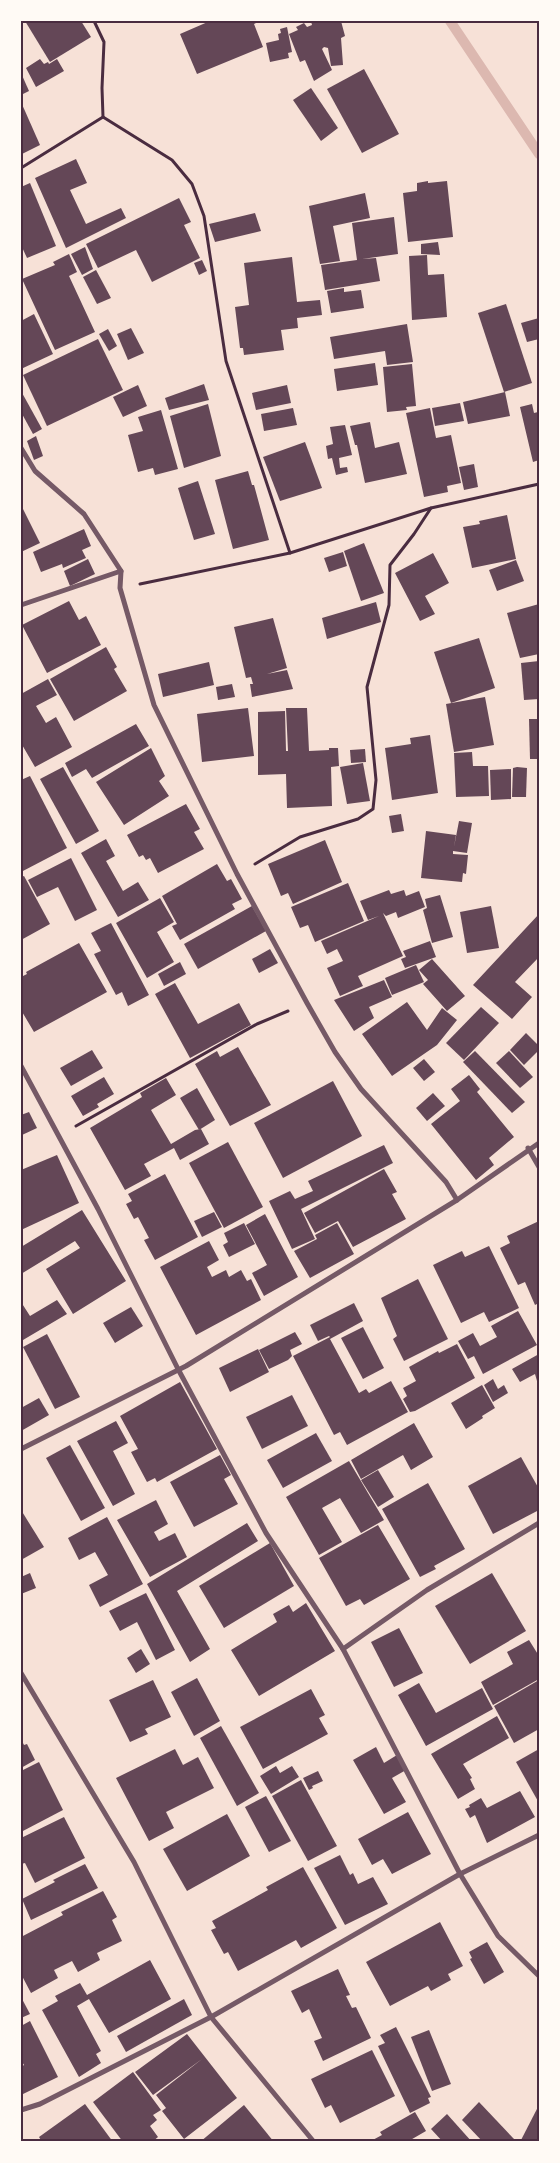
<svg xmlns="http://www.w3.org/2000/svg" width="560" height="2163" font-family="Bitter,serif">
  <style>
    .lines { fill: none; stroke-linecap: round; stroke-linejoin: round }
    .stream { stroke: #dcb8b0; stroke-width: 10 }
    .building { fill: #644757 }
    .path { stroke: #4a2c40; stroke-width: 3 }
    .minor { stroke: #755966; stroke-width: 5 }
    .neatline { fill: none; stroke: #4a2c40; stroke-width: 2 }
  </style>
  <rect width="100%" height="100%" fill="#f7e1d7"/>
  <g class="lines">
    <path class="stream" d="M 450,21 L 539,154"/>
  </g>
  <g class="building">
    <path d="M 25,21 L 81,21 L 91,37 L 50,62 Z"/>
    <path d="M 210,21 L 260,21 L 254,24 L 263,47 L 197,74 L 180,34 Z"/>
    <path d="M 311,21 L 341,21 L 345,36 L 341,38 L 343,65 L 331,66 L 328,48 L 324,47 L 322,49 L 332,70 L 314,81 L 305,60 L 300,62 L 289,34 L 298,30 L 296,27 L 304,23 L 307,27 L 312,25 Z"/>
    <path d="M 287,27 L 292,52 L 288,53 L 289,58 L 270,62 L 266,43 L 279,40 L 278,34 L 281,33 L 280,29 Z"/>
    <path d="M 40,59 L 44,64 L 48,62 L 49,64 L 57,59 L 64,71 L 36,87 L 26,68 Z"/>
    <path d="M 364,69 L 399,134 L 362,153 L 327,89 Z"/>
    <path d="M 21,73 L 29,91 L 21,95 Z"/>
    <path d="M 311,88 L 338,128 L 321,141 L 293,100 Z"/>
    <path d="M 21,102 L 40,145 L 22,154 L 21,152 Z"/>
    <path d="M 76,159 L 87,183 L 70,190 L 86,224 L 121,208 L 126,218 L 66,248 L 35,178 Z"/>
    <path d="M 428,181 L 428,183 L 447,181 L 453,237 L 408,242 L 403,193 L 417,191 L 417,183 Z"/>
    <path d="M 30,183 L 56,246 L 27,258 L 21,245 L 21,187 Z"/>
    <path d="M 365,193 L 370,218 L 333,226 L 340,261 L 320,264 L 309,206 Z"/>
    <path d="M 179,198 L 191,222 L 184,225 L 200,258 L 152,282 L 136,250 L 98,268 L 86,244 Z"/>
    <path d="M 255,213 L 261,231 L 215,242 L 209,224 Z"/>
    <path d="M 394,217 L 398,254 L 362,259 L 376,258 L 380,281 L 325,290 L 321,265 L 357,260 L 352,223 Z"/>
    <path d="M 438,242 L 440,255 L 421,254 L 421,244 Z"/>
    <path d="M 85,247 L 93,269 L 82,275 L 71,254 Z"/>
    <path d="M 69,254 L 77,272 L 69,276 L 95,332 L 55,350 L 22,279 L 55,265 L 53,262 Z"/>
    <path d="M 427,255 L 428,275 L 444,274 L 447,317 L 412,320 L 409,256 Z"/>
    <path d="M 292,257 L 297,302 L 320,300 L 322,315 L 297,318 L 298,328 L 281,330 L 284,350 L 244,355 L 243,348 L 240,348 L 235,307 L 249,305 L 244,263 Z"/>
    <path d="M 202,260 L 207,271 L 199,275 L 194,263 Z"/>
    <path d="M 96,270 L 111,298 L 97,304 L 83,277 Z"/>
    <path d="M 344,288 L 344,292 L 361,290 L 364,308 L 331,313 L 327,291 Z"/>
    <path d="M 506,304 L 532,383 L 504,392 L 478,313 Z"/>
    <path d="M 34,314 L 53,354 L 21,369 L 21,321 Z"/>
    <path d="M 539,318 L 539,339 L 527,342 L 521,323 Z"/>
    <path d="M 407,324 L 413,362 L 387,365 L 385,351 L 334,359 L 330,337 Z"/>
    <path d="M 131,328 L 144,353 L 128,360 L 117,334 Z"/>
    <path d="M 108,329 L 117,346 L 109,351 L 99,334 Z"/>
    <path d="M 98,339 L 123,390 L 47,426 L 23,375 Z"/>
    <path d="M 375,363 L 378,385 L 337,391 L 334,369 Z"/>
    <path d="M 412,364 L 416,406 L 406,407 L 407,410 L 387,412 L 383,367 Z"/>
    <path d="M 204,384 L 209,400 L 169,410 L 165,398 Z"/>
    <path d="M 138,385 L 147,406 L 123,417 L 113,397 Z"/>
    <path d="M 287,385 L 291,403 L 256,410 L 252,393 Z"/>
    <path d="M 21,391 L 42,429 L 33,434 L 21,412 Z"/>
    <path d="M 505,392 L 510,416 L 468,424 L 463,402 Z"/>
    <path d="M 460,403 L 464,421 L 435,426 L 432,408 Z"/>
    <path d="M 208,404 L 221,456 L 184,468 L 170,416 Z"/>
    <path d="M 532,404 L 534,413 L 538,412 L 539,416 L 539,460 L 533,462 L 520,407 Z"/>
    <path d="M 293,408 L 297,425 L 264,431 L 261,414 Z"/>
    <path d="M 430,408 L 436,438 L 451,435 L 461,483 L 447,486 L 448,492 L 424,497 L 406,413 Z"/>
    <path d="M 161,410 L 178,469 L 155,475 L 153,468 L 138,472 L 128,435 L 143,431 L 138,417 Z"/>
    <path d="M 370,422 L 375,448 L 399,442 L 407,474 L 365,483 L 357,445 L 355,445 L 350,426 Z"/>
    <path d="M 345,425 L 352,455 L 339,458 L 340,468 L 347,467 L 348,472 L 336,475 L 332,458 L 328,459 L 326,446 L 333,444 L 330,427 Z"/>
    <path d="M 36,436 L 43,456 L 34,460 L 27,441 Z"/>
    <path d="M 305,442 L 322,488 L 280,501 L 263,457 Z"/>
    <path d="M 474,464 L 478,487 L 464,490 L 459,467 Z"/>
    <path d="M 248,471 L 252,485 L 254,485 L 269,540 L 233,549 L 215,480 Z"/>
    <path d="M 198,481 L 215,534 L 194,540 L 178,488 Z"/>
    <path d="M 21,505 L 40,543 L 21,552 Z"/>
    <path d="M 507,515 L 516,559 L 472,568 L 463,527 L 480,524 L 479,521 Z"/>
    <path d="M 84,529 L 91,546 L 82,550 L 86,558 L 63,568 L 62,564 L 41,572 L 33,552 Z"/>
    <path d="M 364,543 L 384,593 L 361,601 L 344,551 Z"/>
    <path d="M 343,552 L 347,566 L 329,572 L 324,558 Z"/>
    <path d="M 433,553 L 449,583 L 425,596 L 435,614 L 420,621 L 395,573 Z"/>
    <path d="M 88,559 L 95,574 L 70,586 L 64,571 Z"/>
    <path d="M 516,560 L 524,581 L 497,591 L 489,570 Z"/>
    <path d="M 69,601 L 79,620 L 86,616 L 101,645 L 47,673 L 22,625 Z"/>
    <path d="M 376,602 L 381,622 L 327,639 L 322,618 Z"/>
    <path d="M 539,604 L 539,654 L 520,658 L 507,613 Z"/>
    <path d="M 273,618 L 287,668 L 267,674 L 287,670 L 293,689 L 252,697 L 250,684 L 253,684 L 251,677 L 246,678 L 234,627 Z"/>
    <path d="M 479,638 L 495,688 L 451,703 L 434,652 Z"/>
    <path d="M 106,647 L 117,667 L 114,669 L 127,691 L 74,721 L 50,679 Z"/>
    <path d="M 539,661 L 539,699 L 524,700 L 521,663 Z"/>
    <path d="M 209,662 L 214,685 L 163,697 L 158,674 Z"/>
    <path d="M 48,679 L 57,695 L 36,706 L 46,723 L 56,717 L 72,747 L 35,767 L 21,743 L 21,694 Z"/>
    <path d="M 232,684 L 235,697 L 218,700 L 216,687 Z"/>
    <path d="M 485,697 L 494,745 L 454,752 L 446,704 Z"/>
    <path d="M 248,708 L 254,756 L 202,762 L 197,714 Z"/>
    <path d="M 286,708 L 307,708 L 309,751 L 329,750 L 329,748 L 338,748 L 339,766 L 331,767 L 332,806 L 287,808 L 286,774 L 258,775 L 258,712 L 285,711 L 286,751 L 288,751 Z"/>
    <path d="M 529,719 L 539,719 L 539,759 L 530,759 Z"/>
    <path d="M 136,724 L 149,746 L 92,778 L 86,769 L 72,777 L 65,763 Z"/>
    <path d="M 430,735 L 438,793 L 392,800 L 385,748 L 411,744 L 410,738 Z"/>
    <path d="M 151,748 L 165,776 L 159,781 L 169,796 L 124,825 L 96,782 Z"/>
    <path d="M 365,749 L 366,762 L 351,763 L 350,750 Z"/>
    <path d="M 472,752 L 473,766 L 488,766 L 489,796 L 456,797 L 454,753 Z"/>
    <path d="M 363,763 L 370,801 L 347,804 L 340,767 Z"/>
    <path d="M 63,767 L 99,831 L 76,844 L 40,779 Z"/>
    <path d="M 517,767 L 527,768 L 526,797 L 512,797 L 513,768 Z"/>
    <path d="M 511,769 L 511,799 L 491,800 L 490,770 Z"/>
    <path d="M 30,776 L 67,848 L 21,872 L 21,780 Z"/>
    <path d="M 186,804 L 200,829 L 194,832 L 204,849 L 158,873 L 150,858 L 146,860 L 143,855 L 139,857 L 127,835 Z"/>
    <path d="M 401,814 L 404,831 L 392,833 L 389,816 Z"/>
    <path d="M 459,821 L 472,823 L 467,853 L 453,851 L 453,854 L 468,855 L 466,874 L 463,873 L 462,882 L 421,878 L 426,831 L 456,835 L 454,847 Z"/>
    <path d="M 106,839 L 115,856 L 106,861 L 123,891 L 138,882 L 149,900 L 118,917 L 81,853 Z"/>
    <path d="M 325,840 L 342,882 L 293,904 L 288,893 L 281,896 L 268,864 Z"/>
    <path d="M 71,858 L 97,910 L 75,921 L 58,887 L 37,897 L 28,880 Z"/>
    <path d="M 217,864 L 227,881 L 231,879 L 242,899 L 232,904 L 235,909 L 180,940 L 172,926 L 177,924 L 162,896 Z"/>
    <path d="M 24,876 L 50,924 L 21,940 L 21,877 Z"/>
    <path d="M 348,883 L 364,921 L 315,942 L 308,925 L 300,928 L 291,907 Z"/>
    <path d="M 389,890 L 391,894 L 404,890 L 406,896 L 419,891 L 425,907 L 398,918 L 396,912 L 386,916 L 383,913 L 403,956 L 358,976 L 363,986 L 340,996 L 327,968 L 343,961 L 337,949 L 327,954 L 321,941 L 379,916 L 368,920 L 360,901 Z"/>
    <path d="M 440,895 L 453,937 L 432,943 L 423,910 L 427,908 L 425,899 Z"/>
    <path d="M 160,898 L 174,922 L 157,932 L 174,962 L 147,978 L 116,923 Z"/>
    <path d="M 252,906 L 266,931 L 198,969 L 184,944 Z"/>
    <path d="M 491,906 L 499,948 L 467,953 L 460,912 Z"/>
    <path d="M 539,914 L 539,957 L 515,982 L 532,997 L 512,1019 L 473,985 Z"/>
    <path d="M 111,923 L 149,995 L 128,1006 L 122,992 L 116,995 L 94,954 L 101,951 L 91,933 Z"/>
    <path d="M 430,941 L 436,957 L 405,968 L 401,959 L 406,957 L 403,951 Z"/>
    <path d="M 79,943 L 107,992 L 34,1032 L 21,1010 L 21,977 L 27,974 L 26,972 Z"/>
    <path d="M 270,949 L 278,963 L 259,973 L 252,959 Z"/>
    <path d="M 432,959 L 465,996 L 447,1011 L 423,984 L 428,980 L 419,970 Z"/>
    <path d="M 180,962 L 186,974 L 164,986 L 158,974 Z"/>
    <path d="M 416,965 L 424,982 L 392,995 L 385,978 Z"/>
    <path d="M 384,980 L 392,997 L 369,1007 L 374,1018 L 354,1031 L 334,1000 Z"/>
    <path d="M 175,983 L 198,1024 L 239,1003 L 251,1025 L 190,1058 L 155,994 Z"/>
    <path d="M 407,1002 L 427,1030 L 442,1008 L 457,1020 L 437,1045 L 392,1076 L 362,1034 Z"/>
    <path d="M 481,1007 L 499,1023 L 464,1060 L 446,1043 Z"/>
    <path d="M 526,1033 L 539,1046 L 539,1050 L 524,1065 L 510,1050 Z"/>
    <path d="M 238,1047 L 271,1105 L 230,1126 L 195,1064 L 217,1051 L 220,1057 Z"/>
    <path d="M 92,1050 L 103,1068 L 71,1086 L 60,1068 Z"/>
    <path d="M 475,1051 L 525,1102 L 512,1113 L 463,1062 Z"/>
    <path d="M 509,1051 L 533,1077 L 520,1088 L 496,1063 Z"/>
    <path d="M 424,1059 L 435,1072 L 424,1081 L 413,1068 Z"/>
    <path d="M 469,1075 L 480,1089 L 477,1092 L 514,1137 L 489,1158 L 494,1165 L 476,1180 L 431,1124 L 460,1101 L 451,1089 Z"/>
    <path d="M 104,1077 L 114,1094 L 97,1104 L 99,1107 L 83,1116 L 71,1096 Z"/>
    <path d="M 166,1078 L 176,1095 L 151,1110 L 171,1144 L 195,1130 L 201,1129 L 209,1144 L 180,1160 L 174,1148 L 144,1164 L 151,1176 L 125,1190 L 90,1128 L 142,1097 L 140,1093 Z"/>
    <path d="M 333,1081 L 362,1136 L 283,1178 L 254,1123 Z"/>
    <path d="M 197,1088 L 215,1120 L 199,1130 L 180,1098 Z"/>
    <path d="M 433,1093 L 445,1106 L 427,1121 L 416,1108 Z"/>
    <path d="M 29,1112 L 37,1128 L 22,1135 L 21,1115 Z"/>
    <path d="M 228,1142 L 263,1207 L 224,1228 L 189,1163 Z"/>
    <path d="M 384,1145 L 393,1163 L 301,1209 L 315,1239 L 292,1249 L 269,1201 L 290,1191 L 295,1199 L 313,1191 L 308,1181 Z"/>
    <path d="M 57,1155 L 79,1203 L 21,1230 L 21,1170 Z"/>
    <path d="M 384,1169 L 397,1192 L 392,1194 L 406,1219 L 353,1247 L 338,1221 L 315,1233 L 304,1213 Z"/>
    <path d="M 165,1174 L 198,1237 L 155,1260 L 144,1240 L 149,1238 L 138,1217 L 134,1219 L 126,1204 L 132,1201 L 128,1194 Z"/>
    <path d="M 82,1210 L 126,1281 L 73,1314 L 46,1269 L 80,1248 L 75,1241 L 21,1274 L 21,1247 Z"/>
    <path d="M 214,1212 L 222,1227 L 202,1237 L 194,1221 Z"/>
    <path d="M 265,1214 L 298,1277 L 264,1296 L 252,1273 L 267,1265 L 246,1225 Z"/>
    <path d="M 539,1221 L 539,1303 L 535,1305 L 525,1282 L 518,1285 L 500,1248 L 510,1243 L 507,1236 Z"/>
    <path d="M 244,1223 L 255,1244 L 229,1257 L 223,1245 L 228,1242 L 224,1233 Z"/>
    <path d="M 337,1223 L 354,1254 L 310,1278 L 294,1251 L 317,1239 L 315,1235 Z"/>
    <path d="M 209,1241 L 219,1260 L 207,1267 L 212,1277 L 226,1270 L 229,1277 L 241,1270 L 247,1281 L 251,1279 L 261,1300 L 196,1335 L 160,1267 Z"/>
    <path d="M 489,1246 L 519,1308 L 489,1322 L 484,1312 L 461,1323 L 433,1265 L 462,1251 L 465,1257 Z"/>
    <path d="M 418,1279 L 448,1339 L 404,1361 L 393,1339 L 397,1336 L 381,1298 Z"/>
    <path d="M 57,1300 L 67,1314 L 23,1340 L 21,1337 L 21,1302 L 30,1316 Z"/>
    <path d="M 354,1303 L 363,1321 L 330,1339 L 359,1393 L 366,1389 L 369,1393 L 391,1381 L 408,1412 L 347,1445 L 340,1432 L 334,1435 L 293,1356 L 330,1337 L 329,1336 L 318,1341 L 310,1325 Z"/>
    <path d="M 131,1307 L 143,1326 L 115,1343 L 103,1323 Z"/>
    <path d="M 518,1311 L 537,1345 L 483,1374 L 474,1356 L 468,1359 L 458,1341 L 473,1333 L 480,1346 L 497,1337 L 491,1326 Z"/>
    <path d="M 363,1327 L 384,1368 L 363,1379 L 341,1338 Z"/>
    <path d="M 295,1332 L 302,1344 L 290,1350 L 292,1356 L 288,1360 L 269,1369 L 259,1350 Z"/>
    <path d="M 47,1334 L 80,1397 L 55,1409 L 23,1347 Z"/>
    <path d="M 457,1344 L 475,1378 L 415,1411 L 410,1412 L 403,1399 L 407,1396 L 403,1388 L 416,1381 L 409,1367 L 438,1351 L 439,1353 Z"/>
    <path d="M 258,1349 L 269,1372 L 230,1392 L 219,1368 Z"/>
    <path d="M 539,1354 L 539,1388 L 535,1374 L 520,1382 L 512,1369 Z"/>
    <path d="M 493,1379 L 498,1389 L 504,1385 L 508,1393 L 493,1402 L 484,1385 Z"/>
    <path d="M 180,1382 L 217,1449 L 157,1482 L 155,1478 L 147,1482 L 131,1452 L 138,1449 L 120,1416 Z"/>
    <path d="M 482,1385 L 495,1408 L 482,1416 L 483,1418 L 466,1429 L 451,1403 Z"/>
    <path d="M 292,1395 L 308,1426 L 262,1449 L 246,1417 Z"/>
    <path d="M 39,1398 L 49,1415 L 21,1431 L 21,1408 Z"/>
    <path d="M 116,1421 L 128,1443 L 113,1451 L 135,1494 L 113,1506 L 77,1441 Z"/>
    <path d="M 414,1423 L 433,1457 L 411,1470 L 403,1455 L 361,1479 L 351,1460 Z"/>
    <path d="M 316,1433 L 332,1461 L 283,1488 L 267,1460 Z"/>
    <path d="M 70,1445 L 105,1508 L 81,1521 L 46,1458 Z"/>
    <path d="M 220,1455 L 231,1475 L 224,1479 L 238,1504 L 194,1527 L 170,1482 Z"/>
    <path d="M 521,1457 L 539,1489 L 539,1510 L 493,1534 L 468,1486 Z"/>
    <path d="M 349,1461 L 384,1520 L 361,1533 L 340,1498 L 322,1508 L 342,1542 L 319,1555 L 286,1497 Z"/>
    <path d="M 378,1470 L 394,1497 L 378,1507 L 361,1480 Z"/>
    <path d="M 428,1483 L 465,1549 L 434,1566 L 436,1569 L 420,1577 L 382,1509 Z"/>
    <path d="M 156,1500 L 168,1524 L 154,1532 L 159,1541 L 175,1533 L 187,1557 L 150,1577 L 117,1520 Z"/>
    <path d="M 21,1510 L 44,1547 L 21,1560 Z"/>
    <path d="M 107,1517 L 143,1584 L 100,1607 L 89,1585 L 108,1575 L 95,1552 L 79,1560 L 68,1538 Z"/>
    <path d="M 247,1523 L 258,1541 L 177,1591 L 210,1649 L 190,1662 L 147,1584 Z"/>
    <path d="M 378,1525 L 410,1579 L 364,1605 L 360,1599 L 346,1606 L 319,1558 Z"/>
    <path d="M 270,1543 L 294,1586 L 224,1628 L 199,1586 Z"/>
    <path d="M 30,1573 L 36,1588 L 21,1594 L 21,1577 Z"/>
    <path d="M 492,1573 L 526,1631 L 470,1664 L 435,1606 Z"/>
    <path d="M 146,1593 L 175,1650 L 156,1660 L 137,1622 L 120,1631 L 109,1611 Z"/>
    <path d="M 306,1603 L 335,1651 L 259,1696 L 231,1650 L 277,1622 L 273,1614 L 289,1605 L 293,1612 Z"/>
    <path d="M 399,1628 L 423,1673 L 394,1687 L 371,1642 Z"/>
    <path d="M 529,1640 L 539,1656 L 539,1679 L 493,1705 L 481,1682 L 513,1664 L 507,1652 Z"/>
    <path d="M 141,1649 L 150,1664 L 136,1673 L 127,1658 Z"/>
    <path d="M 197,1678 L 220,1721 L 194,1736 L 171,1692 Z"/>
    <path d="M 153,1680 L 171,1717 L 145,1729 L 148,1734 L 130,1742 L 109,1700 Z"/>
    <path d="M 539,1680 L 539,1729 L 514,1743 L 494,1706 Z"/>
    <path d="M 419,1683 L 436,1713 L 482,1688 L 493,1709 L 426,1746 L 398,1695 Z"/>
    <path d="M 311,1689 L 325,1715 L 319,1718 L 328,1734 L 263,1769 L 240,1727 Z"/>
    <path d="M 497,1716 L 509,1738 L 463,1764 L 472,1778 L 470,1779 L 475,1789 L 458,1799 L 431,1754 Z"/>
    <path d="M 221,1726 L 259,1793 L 237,1806 L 200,1738 Z"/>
    <path d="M 21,1739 L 24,1745 L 27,1744 L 35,1760 L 21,1768 Z"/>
    <path d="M 376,1747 L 384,1763 L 397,1755 L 406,1770 L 392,1778 L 406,1802 L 384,1814 L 353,1760 Z"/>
    <path d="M 175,1749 L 183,1765 L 198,1757 L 214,1788 L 166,1812 L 174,1828 L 149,1841 L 116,1778 Z"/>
    <path d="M 539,1749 L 539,1803 L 516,1762 Z"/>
    <path d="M 39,1762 L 63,1810 L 21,1832 L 21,1771 Z"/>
    <path d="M 276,1766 L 280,1773 L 292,1766 L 299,1777 L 271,1794 L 260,1776 Z"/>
    <path d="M 318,1771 L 323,1781 L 312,1786 L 313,1788 L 309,1790 L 303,1778 Z"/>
    <path d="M 301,1780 L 337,1846 L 308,1861 L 272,1796 Z"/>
    <path d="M 520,1791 L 535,1817 L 487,1843 L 475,1815 L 470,1818 L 465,1809 L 470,1807 L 469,1805 L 481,1798 L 487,1808 Z"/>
    <path d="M 266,1796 L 291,1841 L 269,1852 L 245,1807 Z"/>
    <path d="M 408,1812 L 431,1854 L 392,1874 L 383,1859 L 372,1865 L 358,1839 Z"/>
    <path d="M 227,1814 L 250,1856 L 187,1891 L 163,1849 Z"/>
    <path d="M 64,1817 L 85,1858 L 35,1883 L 25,1863 L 21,1864 L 21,1838 Z"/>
    <path d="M 340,1855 L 350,1875 L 353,1873 L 358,1884 L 373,1877 L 388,1904 L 345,1925 L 314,1868 Z"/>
    <path d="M 85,1864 L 98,1888 L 31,1920 L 22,1899 L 55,1882 L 53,1880 Z"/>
    <path d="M 303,1867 L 337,1928 L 301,1948 L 296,1940 L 238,1971 L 228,1952 L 224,1954 L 211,1930 L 216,1928 L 212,1921 L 268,1890 L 266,1887 Z"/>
    <path d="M 103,1891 L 117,1917 L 112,1920 L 122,1941 L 97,1953 L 100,1960 L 78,1972 L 72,1961 L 54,1970 L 58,1978 L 31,1993 L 21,1974 L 21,1937 L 63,1915 L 61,1912 Z"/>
    <path d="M 440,1922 L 463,1966 L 448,1974 L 451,1980 L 431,1991 L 428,1986 L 390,2006 L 366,1962 Z"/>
    <path d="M 487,1942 L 504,1972 L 484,1984 L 470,1959 L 472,1958 L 469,1952 Z"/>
    <path d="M 150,1960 L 171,1999 L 109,2033 L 89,1999 L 77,2006 L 101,2051 L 96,2054 L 101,2063 L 79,2077 L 42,2010 L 58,2001 L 55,1996 L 80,1983 L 87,1995 Z"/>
    <path d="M 338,1969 L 350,1995 L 346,1996 L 352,2008 L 356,2007 L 371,2038 L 323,2061 L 314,2041 L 322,2038 L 309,2009 L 302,2013 L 291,1991 Z"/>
    <path d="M 21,1997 L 30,2014 L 21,2018 Z"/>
    <path d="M 184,1999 L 192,2015 L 126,2052 L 117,2036 Z"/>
    <path d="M 30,2021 L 58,2077 L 21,2095 L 21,2067 L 24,2065 L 21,2060 L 21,2026 Z"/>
    <path d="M 396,2027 L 431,2097 L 428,2098 L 430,2103 L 410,2113 L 378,2046 L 385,2043 L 380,2035 Z"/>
    <path d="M 429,2030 L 451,2084 L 432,2091 L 411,2037 Z"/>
    <path d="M 187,2034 L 237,2098 L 184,2139 L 162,2111 L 166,2108 L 156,2095 L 202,2059 L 153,2095 L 135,2072 Z"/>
    <path d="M 372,2050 L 395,2096 L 340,2123 L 331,2105 L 325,2108 L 311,2079 Z"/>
    <path d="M 133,2072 L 161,2110 L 153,2115 L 157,2120 L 150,2126 L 158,2137 L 152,2142 L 123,2142 L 93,2102 Z"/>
    <path d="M 479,2102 L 514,2139 L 511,2142 L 483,2142 L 462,2120 Z"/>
    <path d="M 85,2104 L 113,2142 L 42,2142 L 39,2137 Z"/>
    <path d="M 244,2105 L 274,2142 L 200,2142 Z"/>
    <path d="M 539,2105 L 539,2142 L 520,2142 Z"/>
    <path d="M 415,2112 L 426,2131 L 407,2142 L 369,2142 L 382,2135 L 380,2132 Z"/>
    <path d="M 447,2114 L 472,2142 L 443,2142 L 431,2129 Z"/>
  </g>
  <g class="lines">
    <g class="path">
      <path d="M 103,117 L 172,160 L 192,184 L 204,216 L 226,361 L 290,553"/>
      <path d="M 21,168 L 103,117 L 102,88 L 104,42 L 94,21"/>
      <path d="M 140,584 L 290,553 L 431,508 L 539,484"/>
      <path d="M 255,864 L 300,837 L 358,819 L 373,809 L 376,780 L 367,687 L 389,605 L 390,565 L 414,534 L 431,508"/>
      <path d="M 76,1126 L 257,1024 L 288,1011"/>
    </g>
    <g class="minor">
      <path d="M 21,448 L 35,471 L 84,514 L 121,571 L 120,588 L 154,705 L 237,874 L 307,1003 L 335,1052 L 361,1089 L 446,1182 L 457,1200"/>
      <path d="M 21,605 L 121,571"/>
      <path d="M 21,1066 L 98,1209 L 178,1369 L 266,1533 L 343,1649 L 460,1874 L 498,1936 L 539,1976"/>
      <path d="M 528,1148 L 539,1167"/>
      <path d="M 21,1449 L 186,1366 L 457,1200 L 539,1143"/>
      <path d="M 343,1649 L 427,1590 L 539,1523"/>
      <path d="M 21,1673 L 134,1862 L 211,2017 L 314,2142"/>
      <path d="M 21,2110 L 40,2104 L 211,2017 L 460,1874 L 539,1835"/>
    </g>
  </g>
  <rect width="560" height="2163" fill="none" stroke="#fffaf5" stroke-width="45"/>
  <rect x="22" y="22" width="516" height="2118" class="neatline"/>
</svg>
